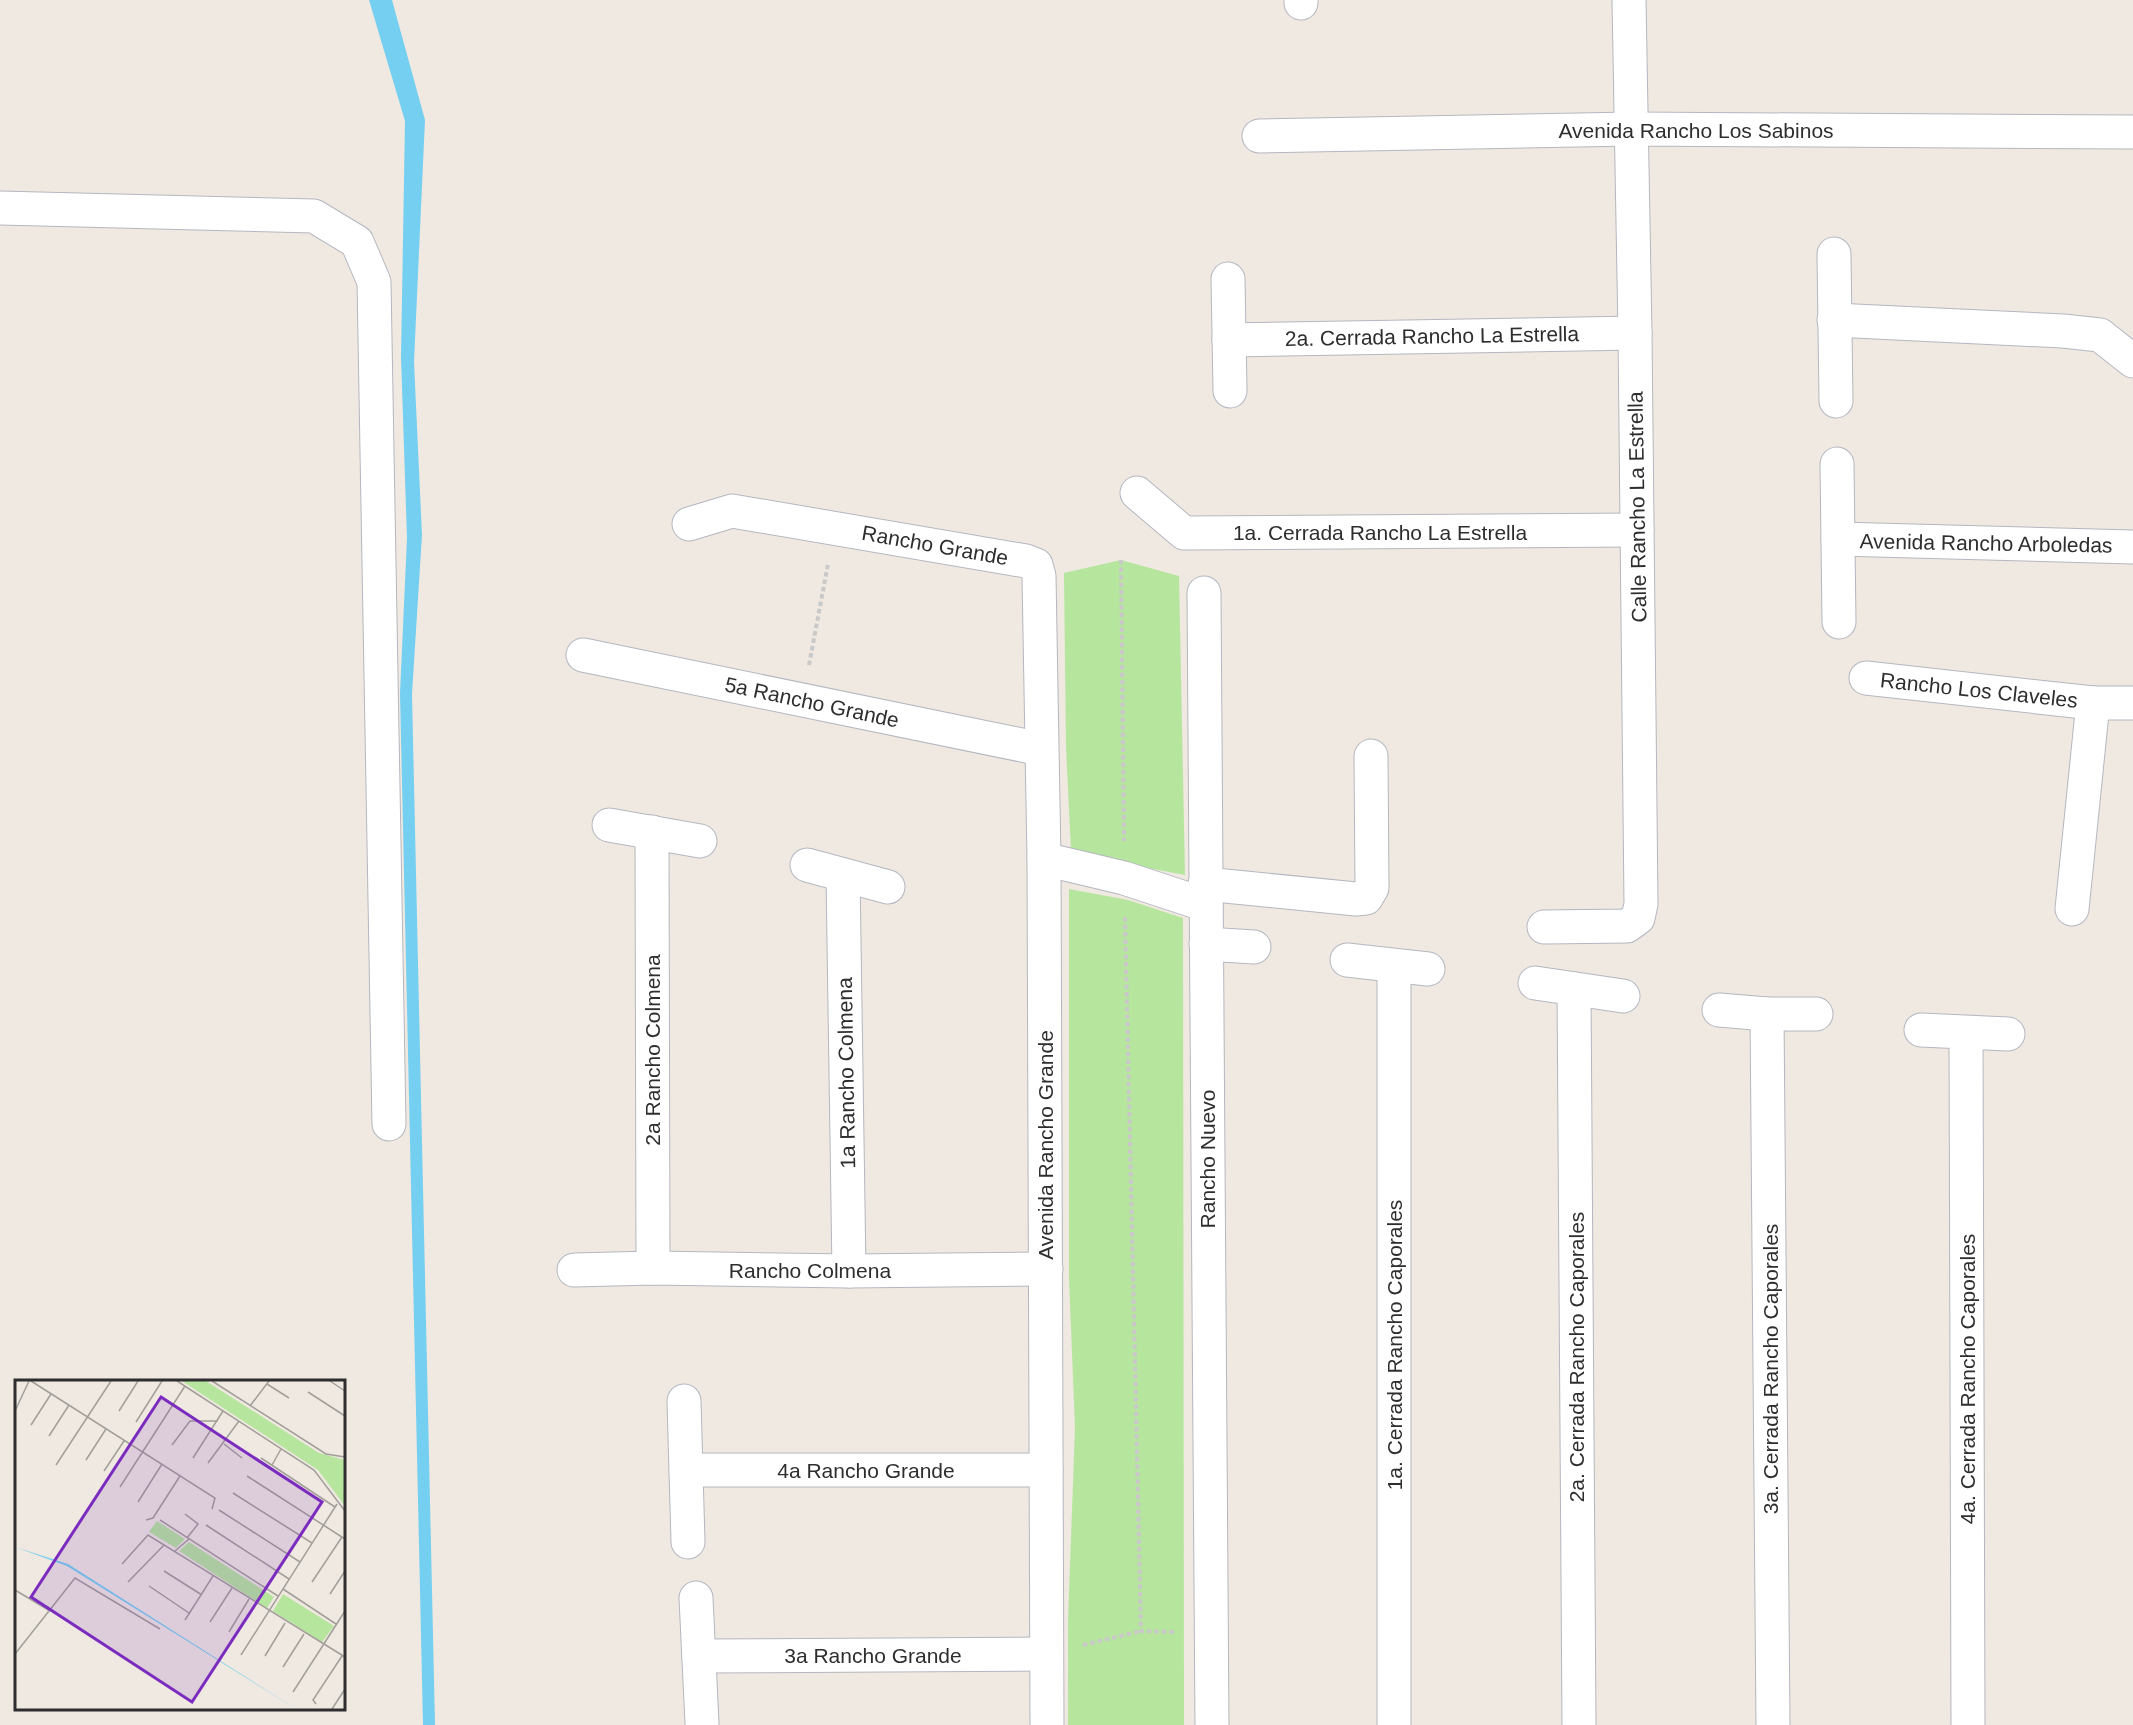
<svg xmlns="http://www.w3.org/2000/svg" width="2133" height="1725" font-family="Helvetica,sans-serif">
  <style>
    .green { fill: #b6e59e }
    .water { fill: #75cff0 }
    .lines { fill: none; stroke-linecap: round; stroke-linejoin: round }
    .minor-casing { stroke: #b4b7c1; stroke-width: 35 }
    .path { stroke: #c9c9c9; stroke-width: 4; stroke-dasharray: 4.5 3; stroke-linecap: butt }
    .minor { stroke: #fff; stroke-width: 33 }
    .labels { text-anchor: middle; dominant-baseline: central; stroke-width: 5; stroke-linejoin: round; paint-order: stroke }
    .street-label { font-size: 21px; fill: #2e2e2e; stroke: #fff }
    .inset-road { fill: none; stroke: #a29e99; stroke-width: 1.5 }
    .view { fill: #7b2cbf; fill-opacity: 0.15; stroke: #7b2cbf; stroke-width: 3 }
    .inset-edge { fill: none; stroke: #2e2e2e; stroke-width: 3 }
  </style>
  <rect width="100%" height="100%" fill="#efe9e1"/>
  <g class="green">
    <path d="M 1121,560 L 1179,576 L 1185,875 L 1126,864 L 1071,851 L 1066,747 L 1064,573 Z"/>
    <path d="M 1069,889 L 1128,900 L 1183,918 L 1184,1725 L 1068,1725 L 1068,1621 L 1075,1427 L 1069,1279 Z"/>
  </g>
  <path class="water" d="M 369,0 L 392,0 L 425,120 L 414,362 L 422,535 L 412,694 L 435,1725 L 423,1725 L 400,693 L 407,538 L 401,357 L 405,121 Z"/>
  <g class="lines">
    <defs>
      <g id="minor">
        <path d="M 1301,0 L 1301,3"/>
        <path d="M 1259,136 L 1632,129 L 2133,132"/>
        <path d="M 0,208 L 314,216 L 357,242 L 374,282 L 389,1124"/>
        <path d="M 1834,254 L 1836,401"/>
        <path d="M 1228,279 L 1230,391"/>
        <path d="M 1834,320 L 2063,331 L 2100,335 L 2133,361"/>
        <path d="M 1229,340 L 1635,333"/>
        <path d="M 1837,464 L 1839,622"/>
        <path d="M 1137,493 L 1184,533 L 1637,530"/>
        <path d="M 689,524 L 732,511 L 1026,561 L 1036,565 L 1039,576 L 1044,859 L 1047,1725"/>
        <path d="M 1838,539 L 2133,547"/>
        <path d="M 1204,593 L 1212,1725"/>
        <path d="M 583,655 L 1041,749"/>
        <path d="M 1866,678 L 2093,703 L 2133,703"/>
        <path d="M 609,825 L 700,841"/>
        <path d="M 652,832 L 653,1268"/>
        <path d="M 1044,859 L 1124,878 L 1206,905"/>
        <path d="M 807,865 L 888,887"/>
        <path d="M 843,875 L 849,1271"/>
        <path d="M 1205,884 L 1356,899 L 1366,898 L 1372,888 L 1371,756"/>
        <path d="M 2072,909 L 2093,703"/>
        <path d="M 1544,927 L 1627,926 L 1638,918 L 1641,904 L 1635,333 L 1629,0"/>
        <path d="M 1206,944 L 1254,947"/>
        <path d="M 1347,960 L 1428,969"/>
        <path d="M 1535,983 L 1623,996"/>
        <path d="M 1574,989 L 1579,1725"/>
        <path d="M 1719,1010 L 1767,1014 L 1816,1014"/>
        <path d="M 1767,1014 L 1773,1725"/>
        <path d="M 1921,1030 L 2008,1034"/>
        <path d="M 1966,1033 L 1968,1725"/>
        <path d="M 574,1270 L 653,1268 L 849,1271 L 1046,1269"/>
        <path d="M 684,1401 L 688,1542"/>
        <path d="M 686,1470 L 1046,1470"/>
        <path d="M 696,1598 L 702,1723"/>
        <path d="M 699,1656 L 1046,1654"/>
        <path d="M 1394,1725 L 1394,966"/>
      </g>
    </defs>
    <use href="#minor" class="minor-casing"/>
    <g class="path">
      <path d="M 1121,560 L 1124,841"/>
      <path d="M 809,665 L 828,564"/>
      <path d="M 1125,917 L 1141,1631 L 1175,1632"/>
      <path d="M 1083,1645 L 1141,1631"/>
    </g>
    <use href="#minor" class="minor"/>
  </g>
  <g class="labels">
    <g class="street-label">
      <text x="1696" y="130">Avenida Rancho Los Sabinos</text>
      <text transform="translate(1432 336) rotate(-1)">2a. Cerrada Rancho La Estrella</text>
      <text transform="translate(1637 507) rotate(-91)">Calle Rancho La Estrella</text>
      <text x="1380" y="532">1a. Cerrada Rancho La Estrella</text>
      <text transform="translate(1986 543) rotate(1)">Avenida Rancho Arboledas</text>
      <text transform="translate(935 545) rotate(10)">Rancho Grande</text>
      <text transform="translate(1979 690) rotate(6)">Rancho Los Claveles</text>
      <text transform="translate(812 702) rotate(12)">5a Rancho Grande</text>
      <text transform="translate(652 1050) rotate(-90)">2a Rancho Colmena</text>
      <text transform="translate(846 1073) rotate(-91)">1a Rancho Colmena</text>
      <text transform="translate(1045 1145) rotate(-90)">Avenida Rancho Grande</text>
      <text transform="translate(1207 1159) rotate(-90)">Rancho Nuevo</text>
      <text x="810" y="1270">Rancho Colmena</text>
      <text transform="translate(1394 1345) rotate(-90)">1a. Cerrada Rancho Caporales</text>
      <text transform="translate(1576 1357) rotate(-90)">2a. Cerrada Rancho Caporales</text>
      <text transform="translate(1770 1369) rotate(-90)">3a. Cerrada Rancho Caporales</text>
      <text transform="translate(1967 1379) rotate(-90)">4a. Cerrada Rancho Caporales</text>
      <text x="866" y="1470">4a Rancho Grande</text>
      <text x="873" y="1655">3a Rancho Grande</text>
    </g>
  </g>
  <g transform="translate(15 1380)">
    <rect width="330" height="330" fill="#efe9e1"/>
    <path d="M 167,1 L 191,1 L 304,73 L 330,80 L 330,126 L 303,90 ZM 142,141 L 170,159 L 161,168 L 134,152 ZM 174,162 L 259,217 L 252,228 L 164,171 ZM 268,214 L 319,246 L 307,262 L 258,231 Z" fill="#b6e59e"/>
    <path d="M 0,167 L 53,184 L 281,329 L 52,186 Z" fill="#75cff0"/>
    <path class="inset-road" d="M 16,1 L 200,118 L 197,129M 162,1 L 299,90 L 330,131M 197,1 L 311,74 L 330,77M 315,1 L 330,11M 252,4 L 274,18M 293,12 L 330,36M 235,26 L 254,1M 0,31 L 14,1M 104,31 L 123,1M 121,42 L 147,1M 16,45 L 36,14M 34,56 L 54,25M 209,64 L 227,78M 157,65 L 175,41 L 203,41M 178,78 L 208,31M 246,78 L 320,127M 71,80 L 91,49M 193,83 L 224,41M 41,85 L 96,1M 257,85 L 266,69M 89,91 L 109,61M 232,96 L 330,159M 105,107 L 170,6M 218,113 L 297,163M 123,122 L 147,84M 204,130 L 285,182M 170,134 L 183,144 L 172,158M 131,140 L 138,138 L 165,96M 145,140 L 263,216M 191,145 L 274,199M 160,171 L 174,159M 107,184 L 133,155 L 330,277M 149,191 L 187,215M 113,202 L 149,165M 297,202 L 327,157M 134,206 L 174,233M 268,209 L 321,244M 0,210 L 35,231M 315,214 L 330,191M 170,240 L 198,196M 195,242 L 217,208M 214,252 L 234,219M 0,274 L 60,198 L 145,249M 226,275 L 322,124M 250,276 L 270,243M 268,287 L 289,254M 278,312 L 330,231M 301,324 L 298,320 L 327,276M 317,329 L 330,309"/>
    <path class="view" d="M 146,17 L 307,122 L 177,322 L 16,217 Z"/>
    <rect width="330" height="330" class="inset-edge"/>
  </g>
</svg>
